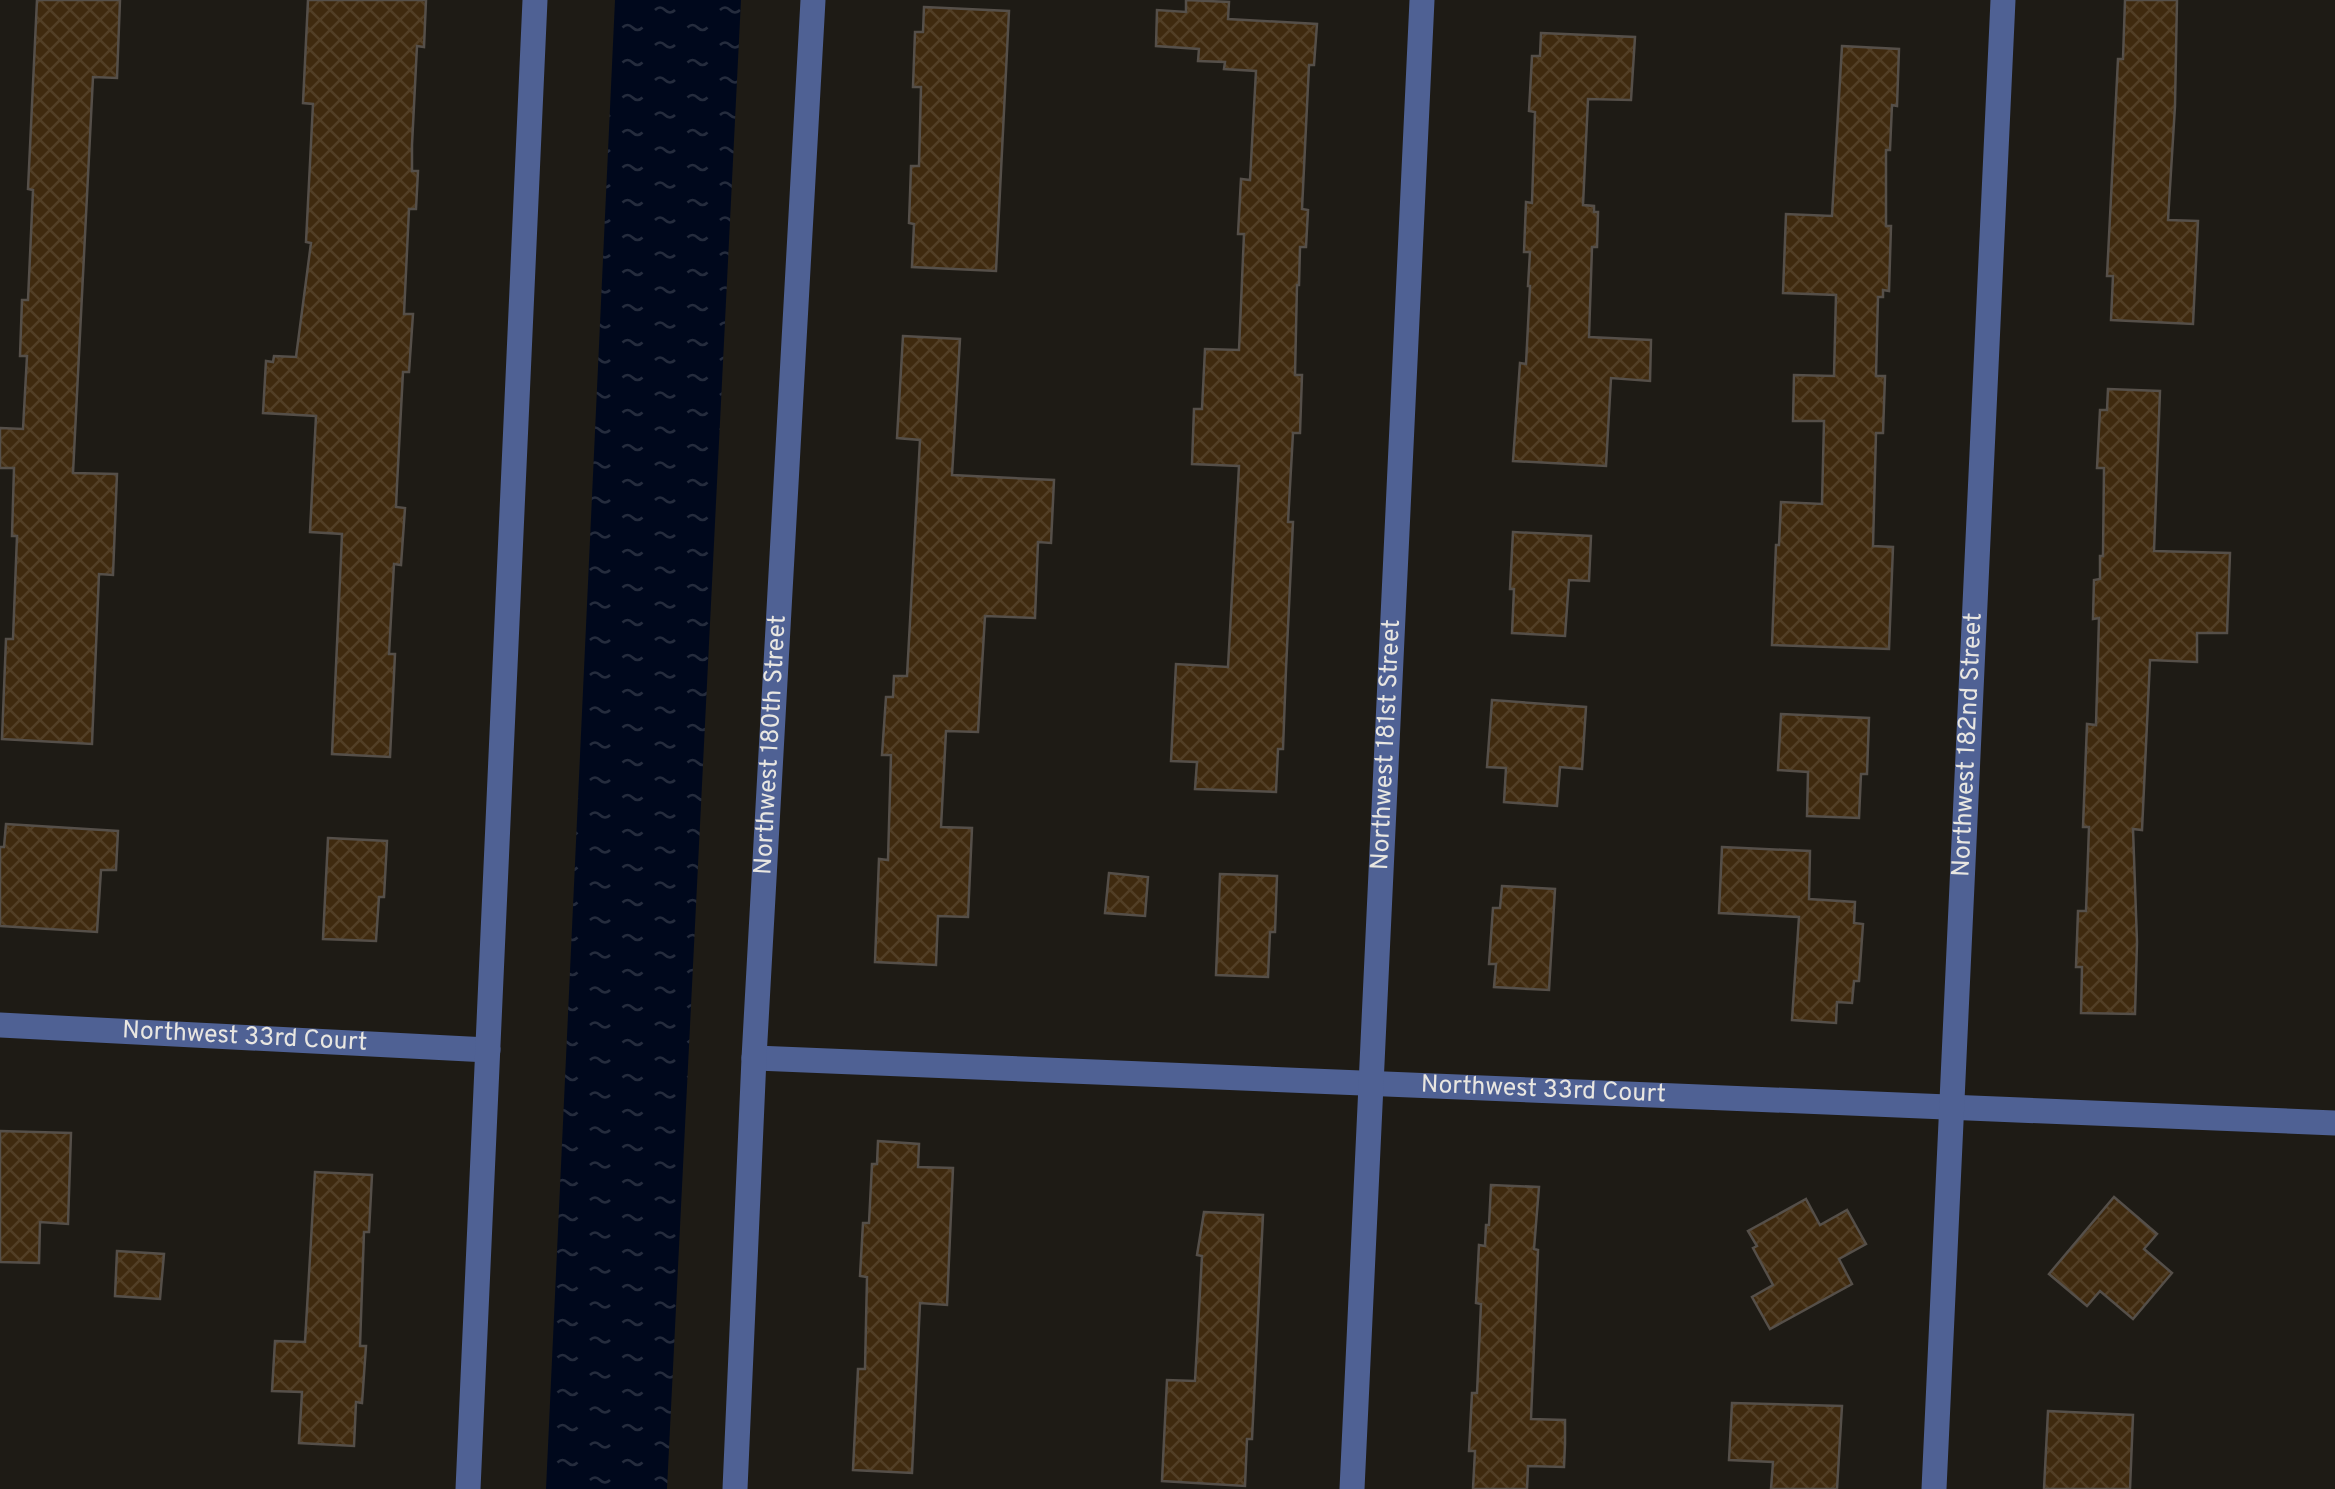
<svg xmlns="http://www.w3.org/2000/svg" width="2335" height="1489" font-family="Overpass,sans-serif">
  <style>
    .water { fill: url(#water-ripples) }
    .building { fill: url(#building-cross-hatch); stroke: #554f49; stroke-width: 2.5 }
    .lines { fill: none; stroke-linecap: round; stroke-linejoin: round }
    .minor { stroke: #4f6194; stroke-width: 25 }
    .labels { text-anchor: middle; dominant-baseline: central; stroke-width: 9; stroke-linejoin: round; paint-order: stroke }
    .street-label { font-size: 25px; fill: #e8e6e1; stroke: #15120c }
  </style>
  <defs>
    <pattern id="water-ripples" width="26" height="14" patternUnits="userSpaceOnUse" patternTransform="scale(2.5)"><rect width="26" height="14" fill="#00081c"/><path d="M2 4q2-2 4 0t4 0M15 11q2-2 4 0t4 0" fill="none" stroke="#252c3d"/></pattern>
    <pattern id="building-cross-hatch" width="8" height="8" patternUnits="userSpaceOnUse" patternTransform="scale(2.5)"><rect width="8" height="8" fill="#3f2a0f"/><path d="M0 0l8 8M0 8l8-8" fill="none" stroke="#523f26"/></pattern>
  </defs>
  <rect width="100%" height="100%" fill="#1e1b15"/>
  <path class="water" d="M 615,0 L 741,0 L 667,1489 L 546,1489 Z"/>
  <g class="building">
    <path d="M 37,0 L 120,0 L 117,78 L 93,77 L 73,473 L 117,474 L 113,575 L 99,574 L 92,744 L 2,739 L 6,639 L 13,639 L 17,536 L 12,536 L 14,468 L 0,468 L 0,428 L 23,429 L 27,356 L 20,356 L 22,300 L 28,300 L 33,190 L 28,189 Z"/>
    <path d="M 308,0 L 426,0 L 424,47 L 417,46 L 412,145 L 412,171 L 418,171 L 416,209 L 409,209 L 404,314 L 413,314 L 409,372 L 403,372 L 397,485 L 396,507 L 405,508 L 401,565 L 394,564 L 389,654 L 395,654 L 390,757 L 332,754 L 342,534 L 310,532 L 316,416 L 263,413 L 266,361 L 273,362 L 274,356 L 296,357 L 311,243 L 306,242 L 313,104 L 303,103 Z"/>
    <path d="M 1186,0 L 1229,2 L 1228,19 L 1317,24 L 1314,65 L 1309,65 L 1302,209 L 1308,210 L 1306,247 L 1300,247 L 1299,285 L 1297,285 L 1295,375 L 1302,375 L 1300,433 L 1293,433 L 1288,522 L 1293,522 L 1286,669 L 1283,749 L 1278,749 L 1276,792 L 1195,789 L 1197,762 L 1171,761 L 1176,664 L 1228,667 L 1239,466 L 1192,464 L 1194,409 L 1202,409 L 1205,349 L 1239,350 L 1244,234 L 1238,234 L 1241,179 L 1250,180 L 1256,71 L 1224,69 L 1225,62 L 1198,61 L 1199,49 L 1156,46 L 1157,10 L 1186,12 Z"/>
    <path d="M 2125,0 L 2177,0 L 2175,106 L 2168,220 L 2198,221 L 2193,324 L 2111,320 L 2113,276 L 2107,276 L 2118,59 L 2123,59 Z"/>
    <path d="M 924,7 L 1009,11 L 996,271 L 912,267 L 914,224 L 909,223 L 910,195 L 911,166 L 919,166 L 921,87 L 913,87 L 915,32 L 923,32 Z"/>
    <path d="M 1541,33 L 1635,37 L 1631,100 L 1588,99 L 1583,205 L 1594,206 L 1594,212 L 1598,212 L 1597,247 L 1592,247 L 1589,337 L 1651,340 L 1650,381 L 1611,378 L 1606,466 L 1513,461 L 1520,363 L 1526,364 L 1530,286 L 1528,286 L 1530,252 L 1524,252 L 1526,202 L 1532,203 L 1535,112 L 1529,111 L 1532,56 L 1540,56 Z"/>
    <path d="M 1842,46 L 1899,49 L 1897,106 L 1892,105 L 1890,150 L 1886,150 L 1886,226 L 1891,226 L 1889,291 L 1883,290 L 1883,297 L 1878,297 L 1876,376 L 1885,376 L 1883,433 L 1876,433 L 1873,546 L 1893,547 L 1889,649 L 1772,645 L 1776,545 L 1779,545 L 1781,502 L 1822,504 L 1824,421 L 1793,421 L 1794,375 L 1834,376 L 1836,295 L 1783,293 L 1786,214 L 1832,216 Z"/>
    <path d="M 903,336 L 960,339 L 952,475 L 1054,480 L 1051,543 L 1038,542 L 1035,618 L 985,616 L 978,732 L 946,731 L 941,827 L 972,828 L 968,917 L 938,916 L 936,965 L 875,962 L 879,859 L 888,860 L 891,755 L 882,755 L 886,697 L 893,697 L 894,676 L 907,676 L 920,440 L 897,438 Z"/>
    <path d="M 2108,389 L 2160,391 L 2154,551 L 2230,553 L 2227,633 L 2197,633 L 2197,662 L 2150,660 L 2142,830 L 2133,829 L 2137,942 L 2135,1014 L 2081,1013 L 2082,967 L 2076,967 L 2078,911 L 2086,911 L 2089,827 L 2083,827 L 2087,724 L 2096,725 L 2099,618 L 2093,619 L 2094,580 L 2100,579 L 2100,556 L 2103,556 L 2104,468 L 2097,468 L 2100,410 L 2107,410 Z"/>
    <path d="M 1513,532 L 1591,536 L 1589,581 L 1569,580 L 1565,636 L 1512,633 L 1514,589 L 1510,589 Z"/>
    <path d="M 1492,700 L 1586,707 L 1582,769 L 1560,767 L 1557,806 L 1504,802 L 1506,768 L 1487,767 Z"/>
    <path d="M 1781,714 L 1869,718 L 1867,774 L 1861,774 L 1859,818 L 1807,816 L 1808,772 L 1778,770 Z"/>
    <path d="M 6,824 L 118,831 L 116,870 L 101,870 L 97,932 L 0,926 L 0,847 L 4,847 Z"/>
    <path d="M 328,838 L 387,841 L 384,897 L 379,897 L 376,941 L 323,939 Z"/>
    <path d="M 1722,847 L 1810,851 L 1809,899 L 1855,902 L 1854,923 L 1863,924 L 1859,981 L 1854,981 L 1852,1003 L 1837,1002 L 1836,1023 L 1792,1020 L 1799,917 L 1719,913 Z"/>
    <path d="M 1109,873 L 1148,877 L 1145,916 L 1105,913 Z"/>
    <path d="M 1220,874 L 1277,876 L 1275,932 L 1270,932 L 1268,977 L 1216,975 Z"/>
    <path d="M 1502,886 L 1555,889 L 1549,990 L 1494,987 L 1496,964 L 1489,964 L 1493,908 L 1500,908 Z"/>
    <path d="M 0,1131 L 71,1133 L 68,1224 L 40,1222 L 39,1263 L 0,1262 Z"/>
    <path d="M 878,1141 L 919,1144 L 918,1167 L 953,1168 L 947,1305 L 920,1303 L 912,1473 L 853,1470 L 858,1369 L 865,1369 L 867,1277 L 860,1276 L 863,1223 L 869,1223 L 872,1164 L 877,1164 Z"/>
    <path d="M 315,1172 L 372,1175 L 369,1232 L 364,1232 L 360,1346 L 366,1346 L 362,1403 L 356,1402 L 354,1446 L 299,1443 L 302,1392 L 272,1391 L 275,1341 L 305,1342 Z"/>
    <path d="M 1491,1185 L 1539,1187 L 1534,1249 L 1538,1250 L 1531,1419 L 1565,1420 L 1565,1444 L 1564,1467 L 1528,1466 L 1527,1489 L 1473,1489 L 1475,1451 L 1469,1451 L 1472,1393 L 1477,1393 L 1481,1304 L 1476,1303 L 1479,1245 L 1485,1246 L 1486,1225 L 1489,1225 Z"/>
    <path d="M 2114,1197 L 2157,1234 L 2144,1249 L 2172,1273 L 2133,1319 L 2100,1291 L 2087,1306 L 2049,1274 Z"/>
    <path d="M 1806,1199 L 1820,1225 L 1847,1210 L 1866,1244 L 1839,1259 L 1852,1284 L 1770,1329 L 1752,1297 L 1773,1285 L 1753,1248 L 1757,1246 L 1748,1231 Z"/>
    <path d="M 1204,1212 L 1263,1215 L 1252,1439 L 1247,1439 L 1245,1486 L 1162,1481 L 1167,1380 L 1195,1381 L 1202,1256 L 1197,1255 Z"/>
    <path d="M 117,1251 L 164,1254 L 160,1299 L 115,1296 Z"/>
    <path d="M 1732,1403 L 1842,1406 L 1837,1489 L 1771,1489 L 1773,1462 L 1729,1460 Z"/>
    <path d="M 2048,1411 L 2133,1415 L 2130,1489 L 2044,1489 Z"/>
  </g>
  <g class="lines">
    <g class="minor">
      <path id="s1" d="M 0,1025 L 488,1050"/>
      <path id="s2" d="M 754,1058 L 2335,1123"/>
      <path d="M 468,1489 L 535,0"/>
      <path id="s3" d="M 735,1489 L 754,1058 L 813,0"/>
      <path id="s4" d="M 1352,1489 L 1422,0"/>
      <path id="s5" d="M 1934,1489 L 2003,0"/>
    </g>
  </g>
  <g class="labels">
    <g class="street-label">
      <text stroke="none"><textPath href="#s3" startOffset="745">Northwest 180th Street</textPath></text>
      <text stroke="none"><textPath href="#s4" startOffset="745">Northwest 181st Street</textPath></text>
      <text stroke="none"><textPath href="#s5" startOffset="745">Northwest 182nd Street</textPath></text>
      <text stroke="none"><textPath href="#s1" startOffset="245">Northwest 33rd Court</textPath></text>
      <text stroke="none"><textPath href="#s2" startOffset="790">Northwest 33rd Court</textPath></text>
    </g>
  </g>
</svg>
